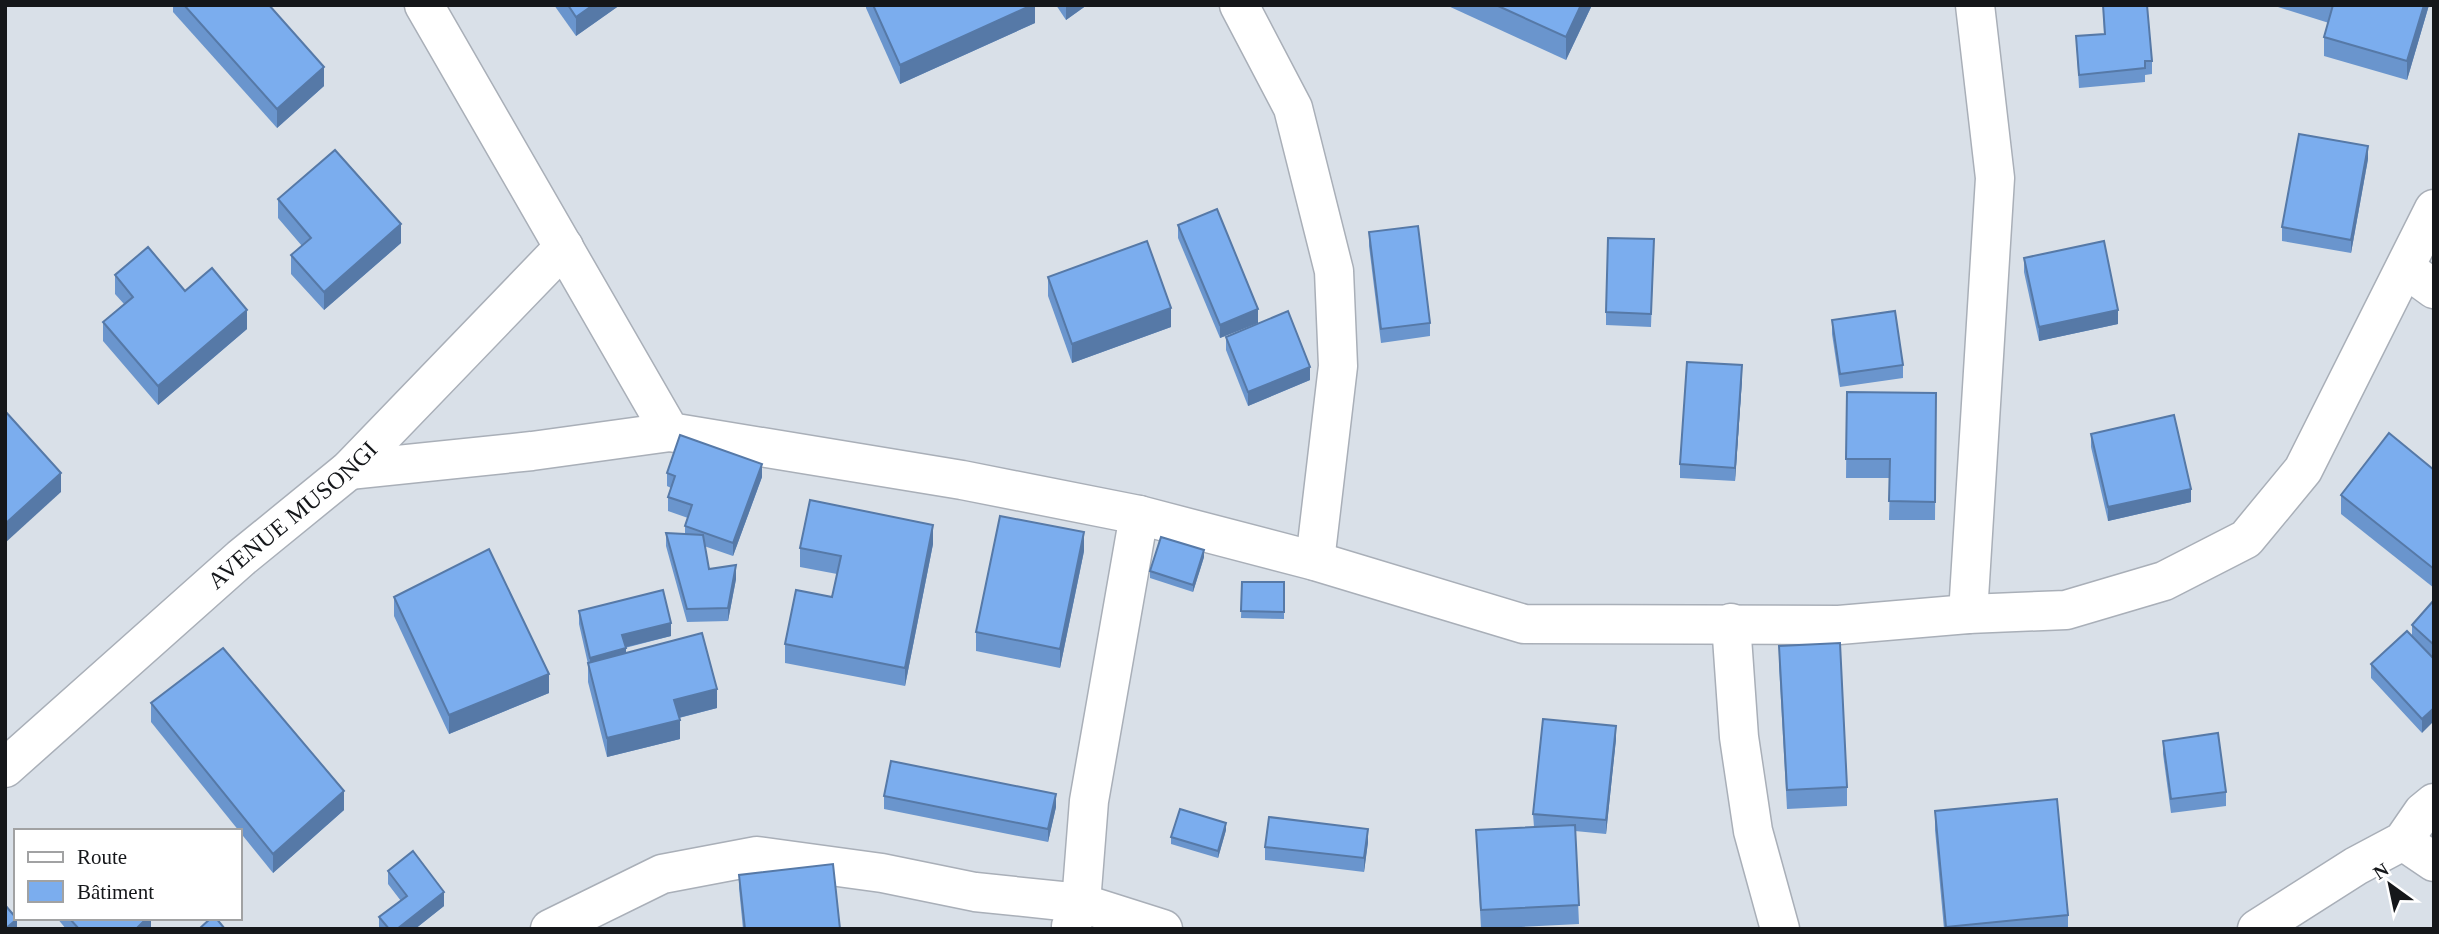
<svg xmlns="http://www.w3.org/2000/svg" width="2439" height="934" font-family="Georgia,serif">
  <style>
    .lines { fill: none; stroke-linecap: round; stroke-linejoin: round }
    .minor-casing { stroke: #a9afb8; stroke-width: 41 }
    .minor { stroke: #fff; stroke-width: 38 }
    .wall { fill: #6a95cd }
    .shaded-wall { fill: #5679a7 }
    .building { fill: #7badee; stroke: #5679a7; stroke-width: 2 }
    .labels { text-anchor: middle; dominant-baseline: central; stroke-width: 5; stroke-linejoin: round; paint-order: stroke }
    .street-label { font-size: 24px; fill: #15171a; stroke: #fff }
  </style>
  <rect width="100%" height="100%" fill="#d9e0e8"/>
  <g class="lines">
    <defs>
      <g id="minor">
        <path d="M 424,5 L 670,432 L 962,480 L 1139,515 L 1315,561 L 1524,624 L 1839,625 L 1968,614 L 2066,610 L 2164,581 L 2246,539 L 2303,470 L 2434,209"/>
        <path d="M 1239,5 L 1293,108 L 1334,271 L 1338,366 L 1315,561"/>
        <path d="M 2405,268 L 2434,289"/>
        <path d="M 349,470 L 532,451 L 670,432"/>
        <path d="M 1968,614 L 1995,178 L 1975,5"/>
        <path d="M 1731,623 L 1739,737 L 1753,831 L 1780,929"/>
        <path id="s1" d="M 5,768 L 241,558 L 349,470 L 564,247"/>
        <path d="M 2403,841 L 2434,862"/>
        <path d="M 1071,926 L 1081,903 L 1089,801 L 1139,515"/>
        <path d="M 550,929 L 662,874 L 757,856 L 882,873 L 975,892 L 1081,903 L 1163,929"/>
        <path d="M 2257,929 L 2356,866 L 2403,841 L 2423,812 L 2434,803"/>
      </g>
    </defs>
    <use href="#minor" class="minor-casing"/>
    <use href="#minor" class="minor"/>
  </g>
  <g class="wall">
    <path d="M 173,5 L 269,5 L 324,86 L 277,128 L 173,12 Z"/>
    <path d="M 554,5 L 620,5 L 576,36 Z"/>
    <path d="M 866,5 L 1035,5 L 1035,23 L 900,84 L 866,8 Z"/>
    <path d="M 1056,5 L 1087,5 L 1066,20 Z"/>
    <path d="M 1446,5 L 1592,5 L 1566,60 Z"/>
    <path d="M 2103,5 L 2152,61 L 2152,74 L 2145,75 L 2145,82 L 2079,88 L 2076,36 L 2104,34 Z"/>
    <path d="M 2278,5 L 2429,5 L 2407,80 L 2324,56 L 2324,37 L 2329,23 L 2278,7 Z"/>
    <path d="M 2368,159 L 2351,253 L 2282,241 L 2282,227 Z"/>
    <path d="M 278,199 L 401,243 L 324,310 L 291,274 L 291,255 L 302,246 L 278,218 Z"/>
    <path d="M 1178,225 L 1258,323 L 1220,338 L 1178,238 Z"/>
    <path d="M 1369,232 L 1430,323 L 1430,336 L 1381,343 L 1369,246 Z"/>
    <path d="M 1654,239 L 1651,327 L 1606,325 L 1606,312 Z"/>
    <path d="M 2024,258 L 2118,324 L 2039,341 L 2024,272 Z"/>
    <path d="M 115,275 L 185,291 L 247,329 L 158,405 L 103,341 L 103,322 L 124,304 L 115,294 Z"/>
    <path d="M 1048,277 L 1171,327 L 1072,363 L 1048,296 Z"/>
    <path d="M 1832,320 L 1903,365 L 1903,378 L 1840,387 L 1832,334 Z"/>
    <path d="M 1226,337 L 1310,380 L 1248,406 L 1226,350 Z"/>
    <path d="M 1742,379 L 1735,481 L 1680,478 L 1680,464 Z"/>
    <path d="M 1847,392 L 1936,393 L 1935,520 L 1889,520 L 1890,478 L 1846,478 Z"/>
    <path d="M 2091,434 L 2191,502 L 2108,521 L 2091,447 Z"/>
    <path d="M 2434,470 L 2434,588 L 2341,514 L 2341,495 Z"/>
    <path d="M 667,473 L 762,477 L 733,556 L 704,546 L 709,569 L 736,579 L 728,621 L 687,622 L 666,546 L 666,533 L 685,534 L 685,526 L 688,518 L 668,511 L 668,497 L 671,488 L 667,486 Z"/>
    <path d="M 933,544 L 905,686 L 785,663 L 785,644 L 832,597 L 837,574 L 800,567 L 800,548 Z"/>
    <path d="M 1084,551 L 1060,668 L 976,651 L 976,632 Z"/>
    <path d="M 1204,557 L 1193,592 L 1150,578 L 1150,571 Z"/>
    <path d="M 1242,582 L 1284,582 L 1284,619 L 1241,618 Z"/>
    <path d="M 394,597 L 549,693 L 449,734 L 394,616 Z"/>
    <path d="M 2434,600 L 2434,658 L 2422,733 L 2371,678 L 2371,664 L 2412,635 L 2412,625 Z"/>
    <path d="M 579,611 L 671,636 L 625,648 L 626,653 L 717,708 L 679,718 L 680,739 L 607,757 L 588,682 L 588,664 L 579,624 Z"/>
    <path d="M 1779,646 L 1847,787 L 1847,806 L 1787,809 L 1779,665 Z"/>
    <path d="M 151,703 L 344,810 L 273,873 L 151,722 Z"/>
    <path d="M 1616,739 L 1606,834 L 1575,831 L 1579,924 L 1481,929 L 1476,830 L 1534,827 L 1533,814 Z"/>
    <path d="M 2163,741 L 2226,792 L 2226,806 L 2171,813 L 2163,754 Z"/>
    <path d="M 884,796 L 1056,807 L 1048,842 L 884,809 Z"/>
    <path d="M 1935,811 L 2068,915 L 2068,929 L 1944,929 L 1935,830 Z"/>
    <path d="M 1226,830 L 1218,858 L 1171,844 L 1171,837 Z"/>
    <path d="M 1368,842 L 1364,872 L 1265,860 L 1265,847 Z"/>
    <path d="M 388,871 L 444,906 L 415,929 L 379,929 L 379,917 L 401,901 L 388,884 Z"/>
    <path d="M 739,875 L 840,929 L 743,929 L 739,888 Z"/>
    <path d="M 57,918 L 151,918 L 151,928 L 66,929 Z"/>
  </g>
  <g class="shaded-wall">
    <path d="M 593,5 L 620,5 L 576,36 L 576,17 Z"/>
    <path d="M 1032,5 L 1035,5 L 1035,23 L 900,84 L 900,65 Z"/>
    <path d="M 1067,5 L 1087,5 L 1066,20 L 1066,6 Z"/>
    <path d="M 1581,5 L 1592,5 L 1566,60 L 1566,37 Z"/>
    <path d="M 2424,5 L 2429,5 L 2407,80 L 2407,61 Z"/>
    <path d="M 324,67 L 324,86 L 277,128 L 277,109 Z"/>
    <path d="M 2368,146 L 2368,159 L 2351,253 L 2351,240 Z"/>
    <path d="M 401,224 L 401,243 L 324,310 L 324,292 Z"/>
    <path d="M 1171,308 L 1171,327 L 1072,363 L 1072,344 Z"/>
    <path d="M 1258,309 L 1258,323 L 1220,338 L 1220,325 Z"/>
    <path d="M 247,310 L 247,329 L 158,405 L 158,386 Z"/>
    <path d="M 2118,310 L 2118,324 L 2039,341 L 2039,327 Z"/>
    <path d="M 1742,365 L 1742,379 L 1735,481 L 1735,468 Z"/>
    <path d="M 1310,367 L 1310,380 L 1248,406 L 1248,392 Z"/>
    <path d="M 762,464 L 762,477 L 733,556 L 733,543 Z"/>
    <path d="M 61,473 L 61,492 L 5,543 L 5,524 Z"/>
    <path d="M 2191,489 L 2191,502 L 2108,521 L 2108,507 Z"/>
    <path d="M 933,525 L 933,544 L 905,686 L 905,668 Z"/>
    <path d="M 1084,532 L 1084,551 L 1060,668 L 1060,649 Z"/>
    <path d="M 1204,550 L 1204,557 L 1193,592 L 1193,585 Z"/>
    <path d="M 736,565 L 736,579 L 728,621 L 728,608 Z"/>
    <path d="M 671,623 L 671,636 L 622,648 L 622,635 Z"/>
    <path d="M 626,648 L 626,661 L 590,671 L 590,658 Z"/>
    <path d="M 549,674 L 549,693 L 449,734 L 449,715 Z"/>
    <path d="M 717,689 L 717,708 L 674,719 L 674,700 Z"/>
    <path d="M 2434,708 L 2434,721 L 2422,733 L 2422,719 Z"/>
    <path d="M 680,720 L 680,739 L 607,757 L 607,738 Z"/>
    <path d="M 1616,726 L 1616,739 L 1606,834 L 1606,820 Z"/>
    <path d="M 344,791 L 344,810 L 273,873 L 273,854 Z"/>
    <path d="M 1056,794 L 1056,807 L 1048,842 L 1048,829 Z"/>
    <path d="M 1226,823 L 1226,830 L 1218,858 L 1218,851 Z"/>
    <path d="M 1368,829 L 1368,842 L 1364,872 L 1364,858 Z"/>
    <path d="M 444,892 L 444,906 L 415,929 L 397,929 Z"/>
    <path d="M 147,918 L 151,918 L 151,928 L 136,929 Z"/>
    <path d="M 17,919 L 17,929 L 5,929 Z"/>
  </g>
  <g class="building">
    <path d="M 184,5 L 269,5 L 324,67 L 277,109 Z"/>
    <path d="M 568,5 L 593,5 L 576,17 Z"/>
    <path d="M 873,5 L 1032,5 L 900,65 Z"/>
    <path d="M 1496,5 L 1581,5 L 1566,37 Z"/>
    <path d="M 2103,5 L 2147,5 L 2152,61 L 2145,61 L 2145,68 L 2079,75 L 2076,36 L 2105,34 Z"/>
    <path d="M 2333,5 L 2424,5 L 2407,61 L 2324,37 Z"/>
    <path d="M 2299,134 L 2368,146 L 2351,240 L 2282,227 Z"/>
    <path d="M 335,150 L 401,224 L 324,292 L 291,255 L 311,238 L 278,199 Z"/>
    <path d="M 1217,209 L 1258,309 L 1220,325 L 1178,225 Z"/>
    <path d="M 1418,226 L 1430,323 L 1381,329 L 1369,232 Z"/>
    <path d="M 1608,238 L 1654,239 L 1651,314 L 1606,312 Z"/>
    <path d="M 1147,241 L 1171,308 L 1072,344 L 1048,277 Z"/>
    <path d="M 2104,241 L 2118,310 L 2039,327 L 2024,258 Z"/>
    <path d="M 148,247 L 185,291 L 212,268 L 247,310 L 158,386 L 103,322 L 133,297 L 115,275 Z"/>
    <path d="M 1288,311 L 1310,367 L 1248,392 L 1226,337 Z"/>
    <path d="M 1895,311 L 1903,365 L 1840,374 L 1832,320 Z"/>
    <path d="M 1687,362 L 1742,365 L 1735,468 L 1680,464 Z"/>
    <path d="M 1847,392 L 1936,393 L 1935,502 L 1889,501 L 1890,459 L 1846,459 Z"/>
    <path d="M 5,411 L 61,473 L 5,524 Z"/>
    <path d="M 2174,415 L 2191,489 L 2108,507 L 2091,434 Z"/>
    <path d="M 2389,433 L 2434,470 L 2434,569 L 2341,495 Z"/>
    <path d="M 680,435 L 762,464 L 733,543 L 685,526 L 692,505 L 668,497 L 675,476 L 667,473 Z"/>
    <path d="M 810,500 L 933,525 L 905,668 L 785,644 L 796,590 L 832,597 L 841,556 L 800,548 Z"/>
    <path d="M 1000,516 L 1084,532 L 1060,649 L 976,632 Z"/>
    <path d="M 666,533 L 703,535 L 709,569 L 736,565 L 728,608 L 687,609 Z"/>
    <path d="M 1161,537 L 1204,550 L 1193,585 L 1150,571 Z"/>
    <path d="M 489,549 L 549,674 L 449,715 L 394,597 Z"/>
    <path d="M 1242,582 L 1284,582 L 1284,612 L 1241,611 Z"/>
    <path d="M 663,590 L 671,623 L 622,635 L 626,648 L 590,658 L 579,611 Z"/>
    <path d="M 2434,600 L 2434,645 L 2412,625 Z"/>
    <path d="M 2407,631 L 2434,659 L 2434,708 L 2422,719 L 2371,664 Z"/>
    <path d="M 702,633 L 717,689 L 674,700 L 680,720 L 607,738 L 588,663 Z"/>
    <path d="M 1840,643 L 1847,787 L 1787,790 L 1779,646 Z"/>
    <path d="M 223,648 L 344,791 L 273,854 L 151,703 Z"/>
    <path d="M 1543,719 L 1616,726 L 1606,820 L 1533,814 Z"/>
    <path d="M 2218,733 L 2226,792 L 2171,799 L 2163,741 Z"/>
    <path d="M 891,761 L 1056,794 L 1048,829 L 884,796 Z"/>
    <path d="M 2057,799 L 2068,915 L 1946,927 L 1935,811 Z"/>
    <path d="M 1180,809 L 1226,823 L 1218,851 L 1171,837 Z"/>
    <path d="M 1269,817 L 1368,829 L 1364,858 L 1265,847 Z"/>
    <path d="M 1575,825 L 1579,905 L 1481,910 L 1476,830 Z"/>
    <path d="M 413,851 L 444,892 L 397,929 L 389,929 L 379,917 L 407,896 L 388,871 Z"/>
    <path d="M 833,864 L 840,929 L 745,929 L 739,875 Z"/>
    <path d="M 5,905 L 17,919 L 5,929 Z"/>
    <path d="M 69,918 L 147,918 L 136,929 L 79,929 Z"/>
    <path d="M 211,918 L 216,918 L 225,929 L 199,929 Z"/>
  </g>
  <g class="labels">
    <g class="street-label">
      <text stroke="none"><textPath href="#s1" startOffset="383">AVENUE MUSONGI</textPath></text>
    </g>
  </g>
  <rect width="2439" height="934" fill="none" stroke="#15171a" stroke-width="14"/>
  <rect x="14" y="829" width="228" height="91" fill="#ffffff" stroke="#a1a2a3" stroke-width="2"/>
  <rect x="28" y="852" width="35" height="10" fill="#ffffff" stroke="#a1a2a3" stroke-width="2"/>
  <text x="77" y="864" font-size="21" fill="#15171a">Route</text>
  <rect x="28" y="881" width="35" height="21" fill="#7badee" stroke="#a1a2a3" stroke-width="2"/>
  <text x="77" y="899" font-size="21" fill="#15171a">Bâtiment</text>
  <g transform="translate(2390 885) rotate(327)" stroke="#ffffff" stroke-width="5" paint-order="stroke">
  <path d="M0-5L12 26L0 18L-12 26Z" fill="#15171a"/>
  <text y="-10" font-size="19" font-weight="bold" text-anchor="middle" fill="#15171a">N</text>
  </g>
</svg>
